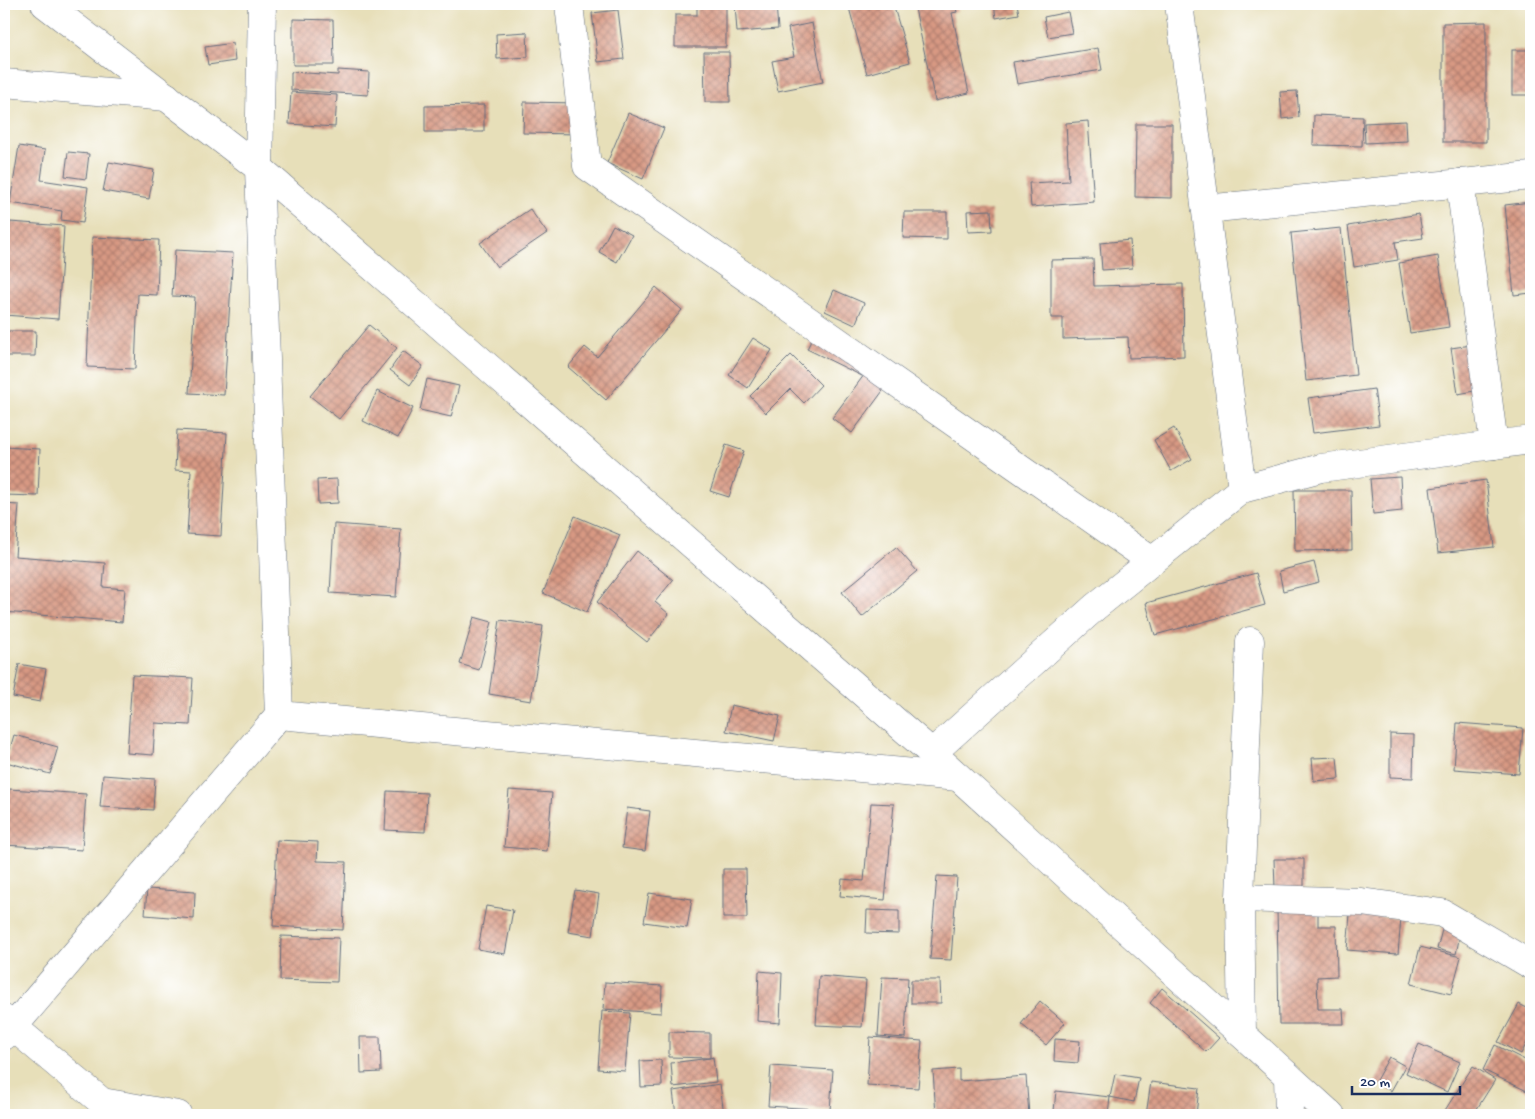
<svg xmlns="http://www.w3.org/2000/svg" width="1535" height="1119" font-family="'Gochi Hand',sans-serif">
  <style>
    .building { fill: url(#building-cross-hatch) }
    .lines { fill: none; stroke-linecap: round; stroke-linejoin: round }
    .street-casing { stroke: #626d7e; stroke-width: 29 }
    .secondary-casing { stroke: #626d7e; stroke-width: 29 }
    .street { stroke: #fff; stroke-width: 28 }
    .secondary { stroke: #fff; stroke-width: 28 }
  </style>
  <defs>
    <pattern id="building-cross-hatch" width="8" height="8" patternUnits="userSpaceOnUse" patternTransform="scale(1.25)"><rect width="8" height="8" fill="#d89983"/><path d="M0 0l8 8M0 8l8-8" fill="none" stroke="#ae7d6e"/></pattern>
  </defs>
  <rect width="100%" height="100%" fill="#fff"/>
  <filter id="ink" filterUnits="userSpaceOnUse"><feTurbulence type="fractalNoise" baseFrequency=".02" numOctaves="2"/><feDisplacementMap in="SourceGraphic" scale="10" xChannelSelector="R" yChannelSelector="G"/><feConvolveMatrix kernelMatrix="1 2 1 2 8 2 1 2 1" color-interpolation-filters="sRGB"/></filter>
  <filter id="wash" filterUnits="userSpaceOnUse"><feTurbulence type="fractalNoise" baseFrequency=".0096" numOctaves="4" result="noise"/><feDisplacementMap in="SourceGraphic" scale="20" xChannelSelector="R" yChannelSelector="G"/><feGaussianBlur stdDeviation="1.12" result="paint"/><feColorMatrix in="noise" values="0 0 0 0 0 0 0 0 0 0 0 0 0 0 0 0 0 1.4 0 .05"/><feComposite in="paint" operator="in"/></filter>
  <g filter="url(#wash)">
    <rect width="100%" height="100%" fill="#e7dfb9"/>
    <g id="blocks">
      <g class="building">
        <path d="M 292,4 L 334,4 L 334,8 L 292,5 Z"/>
        <path d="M 697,4 L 726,4 L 726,47 L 675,47 L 675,15 L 697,15 Z"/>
        <path d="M 735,4 L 776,4 L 778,29 L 737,32 Z"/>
        <path d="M 848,4 L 893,4 L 910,62 L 867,74 Z"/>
        <path d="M 914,4 L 955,4 L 957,12 L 952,13 L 969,93 L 935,101 Z"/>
        <path d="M 994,4 L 1017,4 L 1019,14 L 996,18 Z"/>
        <path d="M 618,10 L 624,59 L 598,62 L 592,13 Z"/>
        <path d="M 1068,12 L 1072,33 L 1048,37 L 1044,17 Z"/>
        <path d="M 293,19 L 333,20 L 334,65 L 293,65 Z"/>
        <path d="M 1486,22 L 1486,142 L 1443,142 L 1443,23 Z"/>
        <path d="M 812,23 L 823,82 L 778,91 L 772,61 L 794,57 L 788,28 Z"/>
        <path d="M 527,32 L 528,57 L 497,59 L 496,34 Z"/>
        <path d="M 233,43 L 235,61 L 208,65 L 205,47 Z"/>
        <path d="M 1098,48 L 1102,70 L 1017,84 L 1013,62 Z"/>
        <rect x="1512" y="50" width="19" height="45"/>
        <path d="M 704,52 L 729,52 L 730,102 L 705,102 Z"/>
        <path d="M 338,70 L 369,72 L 368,95 L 291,90 L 291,72 L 338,75 Z"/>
        <path d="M 1297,91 L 1299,117 L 1282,119 L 1280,92 Z"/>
        <path d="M 291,92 L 337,95 L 335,127 L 289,124 Z"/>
        <path d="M 524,102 L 578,103 L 578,134 L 523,133 Z"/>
        <path d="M 484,105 L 484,132 L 425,132 L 425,106 Z"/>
        <path d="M 628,113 L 664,128 L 643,179 L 607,163 Z"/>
        <path d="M 1314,115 L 1363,117 L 1362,146 L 1313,145 Z"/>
        <path d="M 1088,121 L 1094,202 L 1031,207 L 1029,183 L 1069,181 L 1066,123 Z"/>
        <path d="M 1406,121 L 1407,141 L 1365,143 L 1364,123 Z"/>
        <path d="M 1136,124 L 1172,124 L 1172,198 L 1135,197 Z"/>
        <path d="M 19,146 L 45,150 L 41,180 L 88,187 L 83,223 L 61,220 L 62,211 L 10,203 Z"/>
        <path d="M 68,152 L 89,154 L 86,179 L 65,176 Z"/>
        <path d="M 109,162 L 154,170 L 149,199 L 103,191 Z"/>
        <path d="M 1531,202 L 1531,293 L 1514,295 L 1505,205 Z"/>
        <path d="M 530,209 L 547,233 L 497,267 L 480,243 Z"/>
        <path d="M 991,210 L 992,231 L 968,232 L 967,211 Z"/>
        <path d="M 904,212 L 947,212 L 947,239 L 903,238 Z"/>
        <path d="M 1419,214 L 1423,238 L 1395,242 L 1398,260 L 1354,267 L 1348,226 Z"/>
        <path d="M 10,222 L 64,226 L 58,319 L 4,315 Z"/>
        <path d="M 613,225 L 632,235 L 617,262 L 599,252 Z"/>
        <path d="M 1341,228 L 1356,375 L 1306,381 L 1291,233 Z"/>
        <path d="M 92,237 L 159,240 L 157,295 L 138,294 L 135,369 L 87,367 Z"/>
        <path d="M 1130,240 L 1132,268 L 1102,270 L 1100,243 Z"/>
        <path d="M 175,250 L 233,253 L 224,395 L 189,393 L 195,297 L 172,296 Z"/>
        <path d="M 1438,256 L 1449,327 L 1410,333 L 1399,263 Z"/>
        <path d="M 1093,259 L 1094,286 L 1183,284 L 1184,356 L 1129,358 L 1128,337 L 1063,339 L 1063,318 L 1051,318 L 1051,260 Z"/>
        <path d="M 656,287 L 682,310 L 606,400 L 568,367 L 585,347 L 597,357 Z"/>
        <path d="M 834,290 L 864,303 L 855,325 L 825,311 Z"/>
        <path d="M 820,322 L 875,350 L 862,376 L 807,349 Z"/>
        <path d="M 369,325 L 397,348 L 339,419 L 310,396 Z"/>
        <path d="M 4,331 L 36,331 L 35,356 L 4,356 Z"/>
        <path d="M 753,338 L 772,350 L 748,388 L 729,375 Z"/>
        <path d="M 1478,344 L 1485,389 L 1458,394 L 1451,348 Z"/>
        <path d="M 403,351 L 423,366 L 410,385 L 390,370 Z"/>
        <path d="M 791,355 L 821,385 L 804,403 L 790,389 L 766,413 L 750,396 Z"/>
        <path d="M 876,359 L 896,373 L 852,433 L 832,418 Z"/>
        <path d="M 427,379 L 459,386 L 451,417 L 420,410 Z"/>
        <path d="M 1374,389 L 1379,425 L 1313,433 L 1308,398 Z"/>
        <path d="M 377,391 L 413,408 L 398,438 L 363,421 Z"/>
        <path d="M 1174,428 L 1192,459 L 1171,471 L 1154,440 Z"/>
        <path d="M 177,430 L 227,433 L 221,536 L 187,534 L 191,471 L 175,470 Z"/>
        <path d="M 726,445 L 744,451 L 729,497 L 710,491 Z"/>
        <path d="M 4,447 L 40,449 L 38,496 L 4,495 Z"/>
        <path d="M 1400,477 L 1402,511 L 1373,514 L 1370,479 Z"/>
        <path d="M 337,479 L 338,503 L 318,504 L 317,480 Z"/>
        <path d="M 1486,480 L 1494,547 L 1438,553 L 1430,488 Z"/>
        <path d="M 1294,490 L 1351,490 L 1352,550 L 1295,551 Z"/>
        <path d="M 4,504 L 19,505 L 15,556 L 105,563 L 103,587 L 125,589 L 122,622 L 4,612 Z"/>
        <path d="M 575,516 L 620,535 L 587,612 L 543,593 Z"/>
        <path d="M 334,524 L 401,529 L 396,597 L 330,593 Z"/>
        <path d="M 896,547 L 917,571 L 862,617 L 842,592 Z"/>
        <path d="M 637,551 L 673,580 L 655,602 L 669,614 L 647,642 L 597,602 Z"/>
        <path d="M 1314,562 L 1319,582 L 1283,591 L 1279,571 Z"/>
        <path d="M 1256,573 L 1265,605 L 1155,635 L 1146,603 Z"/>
        <path d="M 474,617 L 492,622 L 479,670 L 460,664 Z"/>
        <path d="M 500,620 L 543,626 L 531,701 L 489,694 Z"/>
        <path d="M 19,664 L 46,669 L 40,702 L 13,697 Z"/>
        <path d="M 132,675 L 193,678 L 190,725 L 155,723 L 153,755 L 127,753 Z"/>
        <path d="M 731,705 L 780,716 L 774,741 L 726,731 Z"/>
        <path d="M 1457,723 L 1523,728 L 1519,774 L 1454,769 Z"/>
        <path d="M 1390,734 L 1414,735 L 1413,778 L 1390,777 Z"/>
        <path d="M 14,735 L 58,747 L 50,774 L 6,762 Z"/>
        <path d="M 1337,757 L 1339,779 L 1314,781 L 1312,758 Z"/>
        <path d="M 103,775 L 155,779 L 153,810 L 100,807 Z"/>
        <path d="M 9,789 L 86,794 L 82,850 L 5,845 Z"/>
        <path d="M 509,790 L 552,793 L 547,851 L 504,847 Z"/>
        <path d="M 387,791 L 427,793 L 425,832 L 385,830 Z"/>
        <path d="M 871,803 L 894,804 L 885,900 L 840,896 L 842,879 L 864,881 Z"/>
        <path d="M 627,808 L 650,811 L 645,851 L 622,848 Z"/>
        <path d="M 277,840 L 318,842 L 317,861 L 346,862 L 343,930 L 273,926 Z"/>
        <path d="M 1274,859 L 1304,859 L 1304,889 L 1275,889 Z"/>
        <path d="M 723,869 L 746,869 L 747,918 L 723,918 Z"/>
        <path d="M 937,876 L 957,877 L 951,960 L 930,959 Z"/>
        <path d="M 147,889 L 195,892 L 194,919 L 145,915 Z"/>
        <path d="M 575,890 L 599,894 L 593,936 L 568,932 Z"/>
        <path d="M 649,893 L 692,899 L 687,928 L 644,922 Z"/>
        <path d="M 486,906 L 513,910 L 505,954 L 478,949 Z"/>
        <path d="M 1318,907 L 1318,926 L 1336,926 L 1337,976 L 1317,977 L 1318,1009 L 1343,1009 L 1344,1024 L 1279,1024 L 1277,908 Z"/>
        <path d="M 867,910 L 899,911 L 899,934 L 866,933 Z"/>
        <path d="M 1350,914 L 1401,918 L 1398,954 L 1347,950 Z"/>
        <path d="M 1443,926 L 1461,930 L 1456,954 L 1437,949 Z"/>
        <path d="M 281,936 L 339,938 L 337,982 L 280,980 Z"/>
        <path d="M 1420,947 L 1461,957 L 1451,994 L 1411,984 Z"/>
        <path d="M 759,971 L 782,973 L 780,1023 L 757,1021 Z"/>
        <path d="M 819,976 L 866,980 L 862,1027 L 816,1025 Z"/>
        <path d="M 882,977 L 908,978 L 905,1038 L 878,1036 Z"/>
        <path d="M 911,980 L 940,980 L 941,1003 L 911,1003 Z"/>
        <path d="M 605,982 L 662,986 L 661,1013 L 603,1009 Z"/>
        <path d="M 1162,988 L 1219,1038 L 1206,1052 L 1150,1003 Z"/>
        <path d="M 1040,1001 L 1065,1023 L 1046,1045 L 1021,1024 Z"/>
        <path d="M 1519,1004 L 1531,1010 L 1531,1035 L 1521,1054 L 1498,1042 Z"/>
        <path d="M 602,1011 L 630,1013 L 625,1071 L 598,1069 Z"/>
        <path d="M 669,1032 L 710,1033 L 710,1058 L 713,1057 L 716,1082 L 673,1087 L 671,1063 L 710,1058 L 669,1057 Z"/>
        <path d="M 360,1037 L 380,1037 L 381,1072 L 361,1073 Z"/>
        <path d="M 870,1037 L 922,1041 L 918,1088 L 867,1085 Z"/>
        <path d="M 1055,1039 L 1080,1041 L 1078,1063 L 1054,1061 Z"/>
        <path d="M 1419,1044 L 1460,1062 L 1447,1092 L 1406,1073 Z"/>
        <path d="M 1495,1045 L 1531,1063 L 1531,1082 L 1527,1091 L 1483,1070 Z"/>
        <path d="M 1389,1057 L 1405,1066 L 1391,1091 L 1375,1082 Z"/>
        <path d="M 661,1060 L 662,1086 L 641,1087 L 640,1061 Z"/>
        <path d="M 771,1066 L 833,1070 L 830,1110 L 768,1106 Z"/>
        <path d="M 1473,1066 L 1495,1080 L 1473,1115 L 1442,1115 Z"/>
        <path d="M 959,1069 L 959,1081 L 1026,1076 L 1029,1115 L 936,1115 L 933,1071 Z"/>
        <path d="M 1115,1074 L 1139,1078 L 1134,1102 L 1110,1097 Z"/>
        <path d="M 1151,1082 L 1199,1088 L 1196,1115 L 1146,1115 Z"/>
        <path d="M 720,1084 L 724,1115 L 676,1115 L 673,1091 Z"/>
        <path d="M 1056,1091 L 1110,1097 L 1108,1115 L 1092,1115 L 1054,1111 Z"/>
      </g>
    </g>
  </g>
  <g filter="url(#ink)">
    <use href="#blocks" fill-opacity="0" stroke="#626d7e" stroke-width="1"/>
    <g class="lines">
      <defs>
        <g id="street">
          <path d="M 262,4 L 259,168 L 279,715"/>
          <path d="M 569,4 L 587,166 L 1152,561"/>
          <path d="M 1179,4 L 1242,489"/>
          <path d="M 4,83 L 167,97"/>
          <path d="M 1460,183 L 1494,445"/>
          <path d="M 1206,209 L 1531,176"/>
          <path d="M 932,753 L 1095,607 L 1242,489 L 1321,468 L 1531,440"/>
          <path d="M 1240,898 L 1361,902 L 1442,913 L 1531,965"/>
          <path d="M 4,1019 L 102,1102 L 178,1115"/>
          <path d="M 1242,1034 L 1240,898 L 1250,641"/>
          <path d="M 1288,1076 L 1289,1115"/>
        </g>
        <g id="secondary">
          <path d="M 45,4 L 259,168 L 932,753 L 1331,1115"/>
          <path d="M 4,1036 L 13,1027 L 279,715 L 958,777"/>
        </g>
      </defs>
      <use href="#street" class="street-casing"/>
      <use href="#secondary" class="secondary-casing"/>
      <use href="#street" class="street"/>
      <use href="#secondary" class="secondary"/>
    </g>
  </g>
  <rect width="1535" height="1119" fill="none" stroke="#fff" stroke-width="20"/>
  <path d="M1352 1086v8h108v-8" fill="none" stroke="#1b2f5e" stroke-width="2.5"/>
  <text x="1360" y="1086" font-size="15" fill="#1b2f5e" stroke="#ffffff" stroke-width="4" paint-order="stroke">20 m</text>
</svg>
